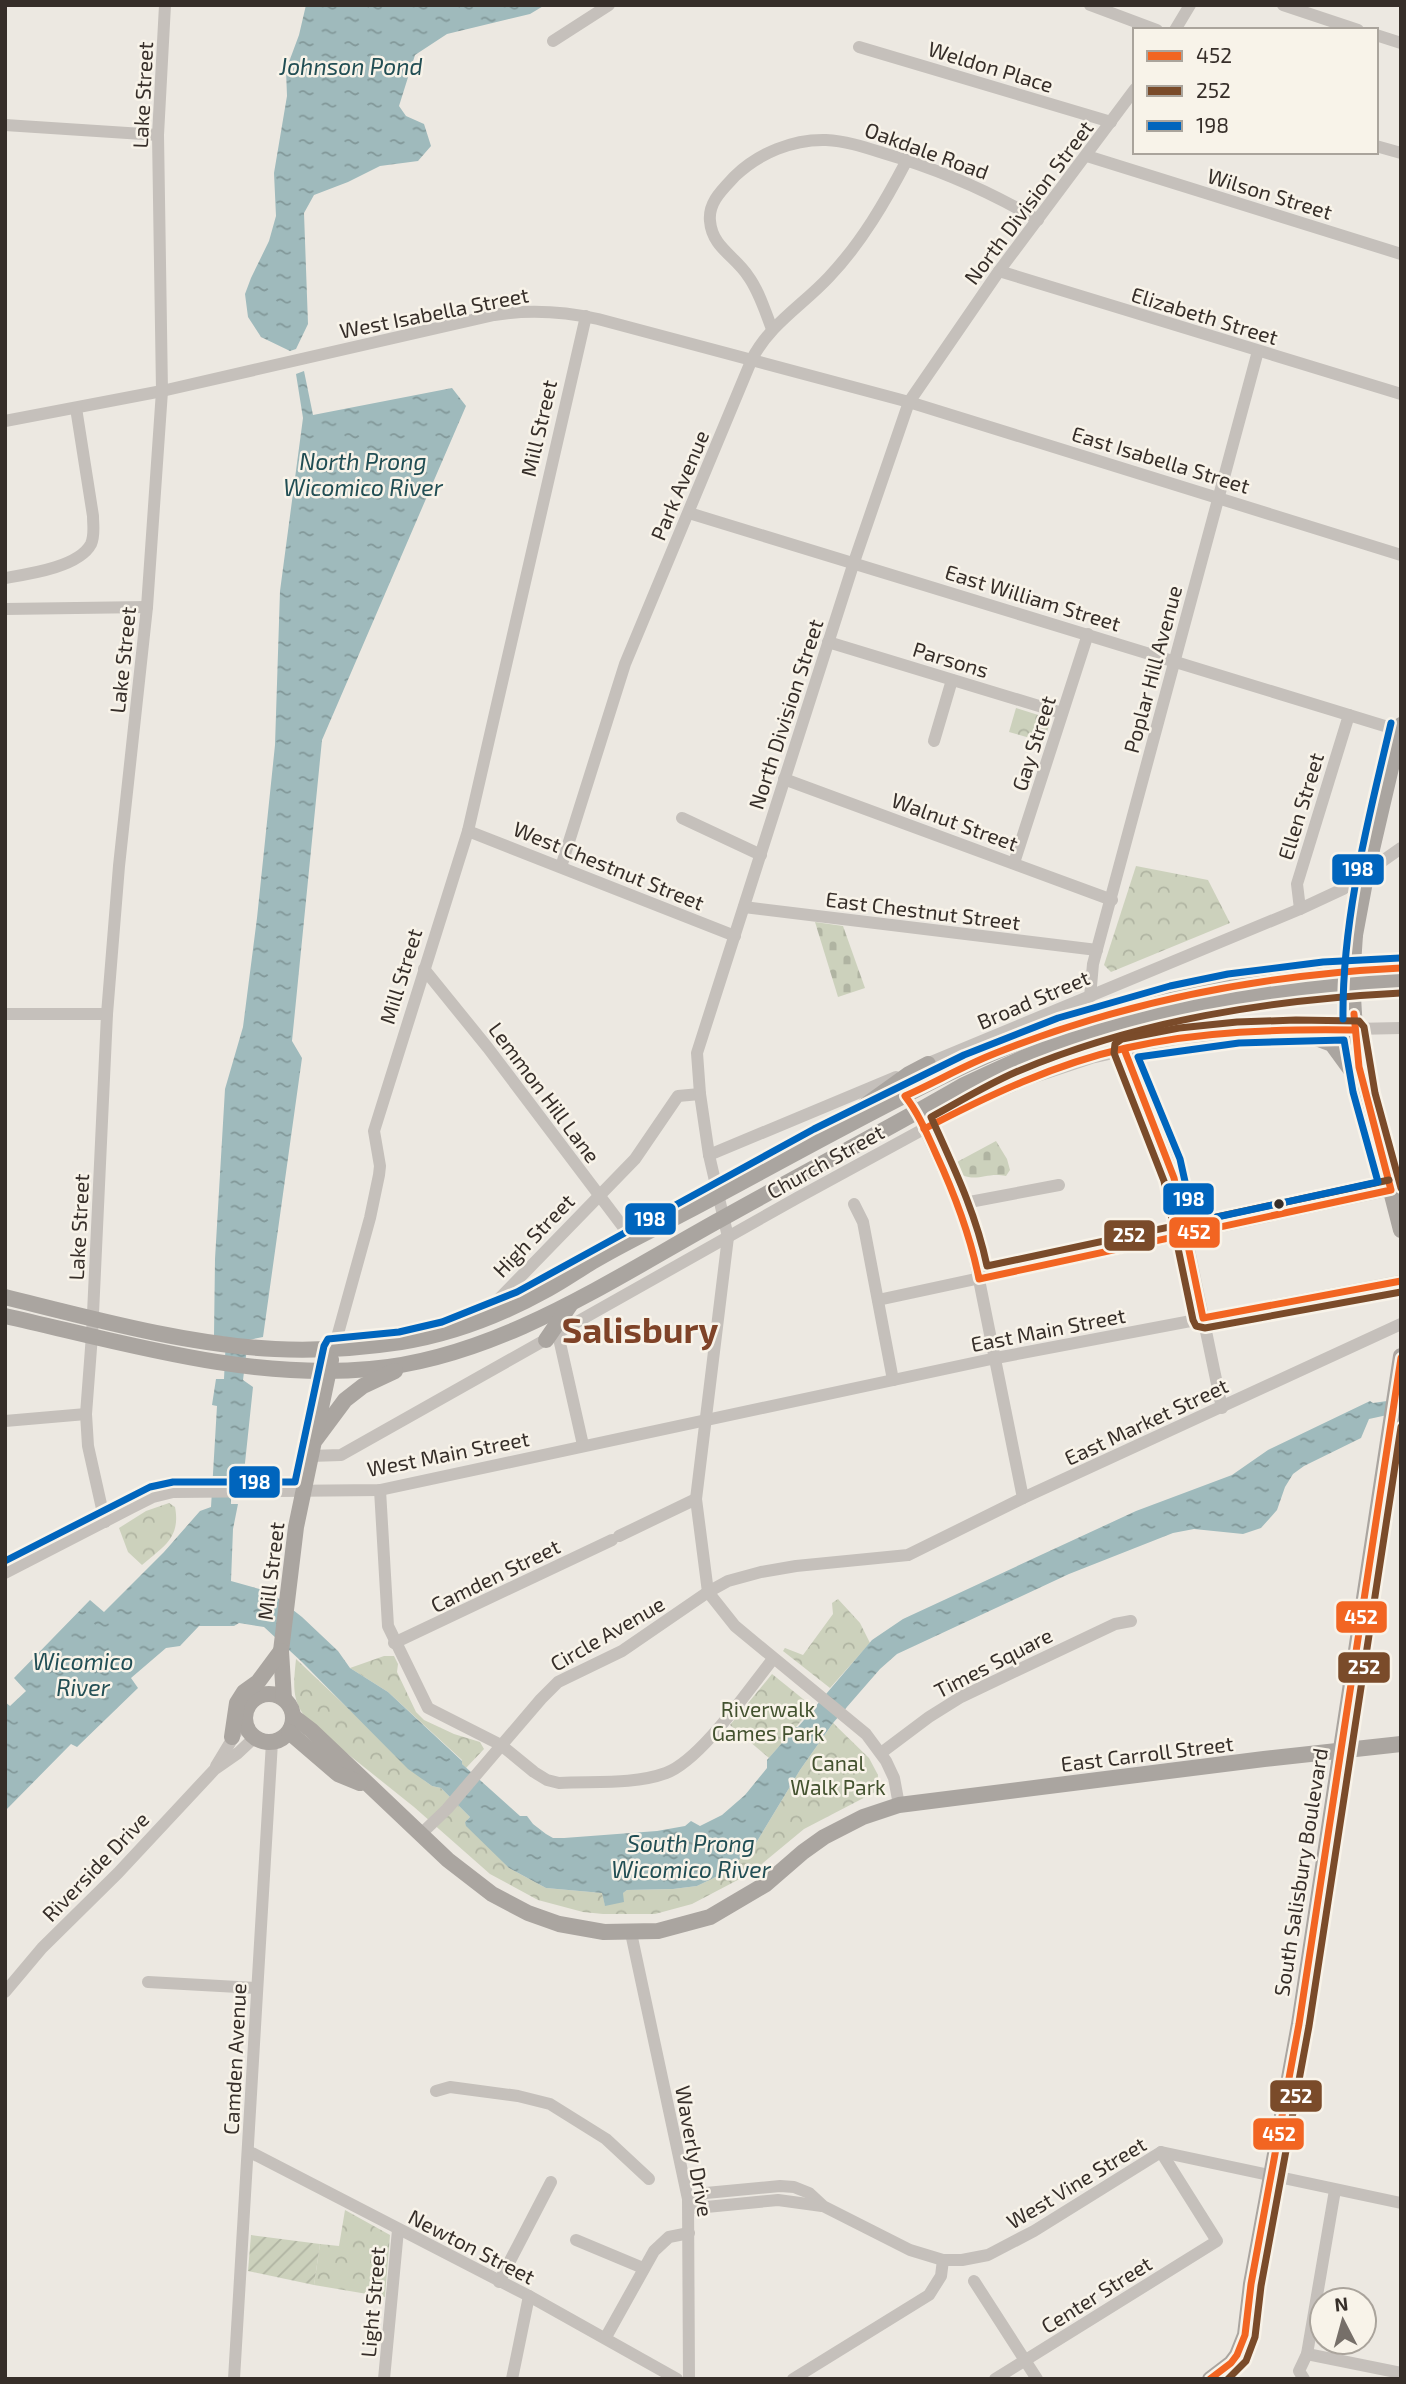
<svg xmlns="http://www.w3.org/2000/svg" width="1406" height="2384" font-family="'Exo 2',sans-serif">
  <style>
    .cemetery { fill: url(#cemetery-stones) }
    .park { fill: url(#park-crowns) }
    .garden { fill: url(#garden-furrows) }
    .water { fill: url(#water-ripples) }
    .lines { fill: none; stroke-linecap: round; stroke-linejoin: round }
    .minor { stroke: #c5c0bb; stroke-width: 12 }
    .major { stroke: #aaa5a0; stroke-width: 16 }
    .major-bridge { stroke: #aaa5a0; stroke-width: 16 }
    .bus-1-casing { stroke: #f8f3e9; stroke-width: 12 }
    .bus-2-casing { stroke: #f8f3e9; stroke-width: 12 }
    .bus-3-casing { stroke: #f8f3e9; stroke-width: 12 }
    .bus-1 { stroke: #f26522; stroke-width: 7 }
    .bus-2 { stroke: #7a4b2a; stroke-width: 7 }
    .bus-3 { stroke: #0065bd; stroke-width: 7 }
    .bus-dot { fill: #362e29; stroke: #f8f3e9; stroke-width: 2.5 }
    .labels { text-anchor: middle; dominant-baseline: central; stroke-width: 5; stroke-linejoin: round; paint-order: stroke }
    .street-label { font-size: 21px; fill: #362e29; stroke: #f8f3e9 }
    .park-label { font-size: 21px; fill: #43522f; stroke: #f8f3e9 }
    .water-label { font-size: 23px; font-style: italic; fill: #214e54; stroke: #f8f3e9 }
    .town-label { font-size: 35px; font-weight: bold; fill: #7f4328; stroke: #f8f3e9 }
    .line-badge { stroke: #f8f3e9; stroke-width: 2.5 }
    .badge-label { font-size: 19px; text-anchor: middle; font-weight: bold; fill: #fff }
  </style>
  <defs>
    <pattern id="cemetery-stones" width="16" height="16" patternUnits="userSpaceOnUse" patternTransform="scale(1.75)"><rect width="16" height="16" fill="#ccd1bc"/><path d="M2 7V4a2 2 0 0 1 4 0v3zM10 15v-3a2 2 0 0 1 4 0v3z" fill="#b0b4a2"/></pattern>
    <pattern id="park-crowns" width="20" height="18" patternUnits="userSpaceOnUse" patternTransform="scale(1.75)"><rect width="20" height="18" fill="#ccd1bc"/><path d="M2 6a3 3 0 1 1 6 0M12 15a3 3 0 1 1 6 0" fill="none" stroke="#b0b4a2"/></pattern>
    <pattern id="garden-furrows" width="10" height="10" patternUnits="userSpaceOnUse" patternTransform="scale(1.75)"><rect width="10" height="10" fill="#ccd1bc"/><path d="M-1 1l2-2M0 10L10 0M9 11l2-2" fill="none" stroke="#b0b4a2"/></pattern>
    <pattern id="water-ripples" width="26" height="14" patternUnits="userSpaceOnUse" patternTransform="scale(1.75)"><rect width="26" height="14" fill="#9fbabc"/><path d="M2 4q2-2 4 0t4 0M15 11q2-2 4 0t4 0" fill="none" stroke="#829899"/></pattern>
  </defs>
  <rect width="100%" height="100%" fill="#ece8e1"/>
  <g class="cemetery">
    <path d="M 815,922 L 843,926 L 865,988 L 838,997 Z"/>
    <path d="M 996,1141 L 1007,1159 L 1010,1170 L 1006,1176 C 987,1172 978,1182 962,1175 L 957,1162 Z"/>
  </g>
  <g class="park">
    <path d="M 1016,708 L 1051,719 L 1044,742 L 1009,732 Z"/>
    <path d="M 1136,866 L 1208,880 L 1230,923 L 1111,972 L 1104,965 Z"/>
    <path d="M 169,1503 L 175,1507 C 181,1538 163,1547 142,1565 L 128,1552 L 119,1528 L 146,1511 Z"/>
    <path d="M 838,1599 L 860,1623 L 870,1643 L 830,1688 L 783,1651 L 785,1648 L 803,1655 L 833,1614 L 832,1603 Z"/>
    <path d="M 384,1656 L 394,1656 L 398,1664 L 397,1672 L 416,1712 L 424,1720 L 454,1734 L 480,1742 L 484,1749 L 466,1768 L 462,1764 L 462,1760 L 388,1692 L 350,1668 Z"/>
    <path d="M 296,1659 L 425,1781 L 432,1786 L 441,1788 L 470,1817 L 465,1822 L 509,1868 L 546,1888 L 602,1893 L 605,1905 L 627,1890 L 673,1889 L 697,1886 L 728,1871 L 756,1843 L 800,1770 L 833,1723 L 869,1758 L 878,1775 L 877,1791 L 804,1829 L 751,1873 L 692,1904 L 655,1914 L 603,1914 L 583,1912 L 538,1900 L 490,1874 L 414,1807 L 314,1727 C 291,1704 293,1689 296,1659 Z"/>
    <path d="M 772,1674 L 813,1707 L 769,1758 L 730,1725 Z"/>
    <path d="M 345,2210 L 390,2235 L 385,2297 L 314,2285 L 320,2244 L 339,2246 Z"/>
  </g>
  <path class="garden" d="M 251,2235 L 320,2244 L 314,2285 L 248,2271 Z"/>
  <g class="water">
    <path d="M 306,5 L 545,5 L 530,14 L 447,34 L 415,55 L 399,106 L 406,116 L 424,124 L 431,146 L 418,161 L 380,166 L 348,182 L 314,195 L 304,213 L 308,324 L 296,349 L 290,351 L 261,337 L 248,317 L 245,294 L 251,278 L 269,241 L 276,216 L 274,173 L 287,96 L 286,70 L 299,35 Z"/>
    <path d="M 304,371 L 313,415 L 452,388 L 466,406 L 322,740 L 292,1041 L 302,1058 L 263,1337 L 248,1340 L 243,1380 L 253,1387 L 243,1482 L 231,1483 L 231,1504 L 238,1504 L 233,1529 L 231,1581 L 270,1592 L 302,1617 L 338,1651 L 350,1668 L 388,1692 L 462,1761 L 462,1764 L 520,1816 L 527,1816 L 533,1824 L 546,1834 L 553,1838 L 564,1838 L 657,1831 L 685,1826 L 691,1821 L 700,1826 L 722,1815 L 745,1795 L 767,1768 L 767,1760 L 796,1727 L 798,1727 L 872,1640 L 903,1619 L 1136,1511 L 1232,1475 L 1268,1450 L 1370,1401 L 1373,1403 L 1401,1399 L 1401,1412 L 1369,1419 L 1361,1438 L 1304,1466 L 1293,1474 L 1285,1487 L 1277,1510 L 1261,1528 L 1243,1534 L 1194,1529 L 1173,1533 L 1069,1574 L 897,1654 L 880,1669 L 833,1723 L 800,1770 L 756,1843 L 728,1871 L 697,1886 L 673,1889 L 627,1890 L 623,1893 L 624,1902 L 605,1906 L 602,1893 L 546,1888 L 509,1868 L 466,1826 L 465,1822 L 470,1817 L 441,1788 L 432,1786 L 408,1769 L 302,1662 L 264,1627 L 239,1623 L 234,1626 L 199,1626 L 180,1646 L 166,1648 L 131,1678 L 138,1688 L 77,1747 L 71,1744 L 5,1811 L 5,1702 L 10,1706 L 26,1691 L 14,1678 L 90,1600 L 104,1612 L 164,1552 L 200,1511 L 211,1507 L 217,1406 L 212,1405 L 216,1379 L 224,1379 L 226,1337 L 214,1336 L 215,1259 L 225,1089 L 243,1027 L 257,918 L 275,745 L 280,591 L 303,418 L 296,374 Z"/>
  </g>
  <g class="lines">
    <g class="minor">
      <path d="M 1090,5 L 1157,30"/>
      <path d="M 1283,5 L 1358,30"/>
      <path d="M 1175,30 L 1190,5"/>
      <path d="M 1376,35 L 1401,43"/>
      <path d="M 553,41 L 609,5"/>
      <path d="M 859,47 L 1111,122"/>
      <path d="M 5,125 L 158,135"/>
      <path d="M 1376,146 L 1401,153"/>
      <path d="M 1087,156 L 1401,254"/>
      <path d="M 999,271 L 1401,394"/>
      <path d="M 772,329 C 765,311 759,291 748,276 C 735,256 712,247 710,221 C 708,202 723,189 735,176 C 759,153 793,139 826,140 C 846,141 864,147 883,153 C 938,169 989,191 1038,220"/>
      <path d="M 5,421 L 162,391 L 494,315 C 530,309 562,311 598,319 L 909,402 L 1401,555"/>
      <path d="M 689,513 L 1401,731"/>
      <path d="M 5,578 C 29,574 79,567 91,544 C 95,535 93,525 93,516 L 76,408"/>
      <path d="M 5,609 L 147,607"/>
      <path d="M 828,642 L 1062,713"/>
      <path d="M 934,741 L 952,680"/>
      <path d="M 784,779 L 1112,900"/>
      <path d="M 682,818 L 761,855"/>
      <path d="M 468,831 L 735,936"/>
      <path d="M 1014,863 L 1088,634"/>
      <path d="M 561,867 L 625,664 L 752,359 C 770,324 803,305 829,277 C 862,242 885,202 907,160"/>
      <path d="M 744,907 L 1097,950"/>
      <path d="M 1300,909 L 1297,884 L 1349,715"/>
      <path d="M 424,969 L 488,1048 L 633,1240"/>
      <path d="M 1090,997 L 1093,964 L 1258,351"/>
      <path d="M 5,1014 L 107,1014"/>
      <path d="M 1124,1049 L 1174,1178 L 1222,1408"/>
      <path d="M 919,1067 L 1300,909 L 1343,889 L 1401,848"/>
      <path d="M 905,1096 L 917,1112 L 959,1204 L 971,1240 L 1023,1498"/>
      <path d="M 709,1155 L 896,1077"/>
      <path d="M 854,1204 L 863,1222 L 893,1380"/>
      <path d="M 959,1204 L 1059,1185"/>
      <path d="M 878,1300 L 1391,1190"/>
      <path d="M 475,1320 L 498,1300 L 635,1159 L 678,1096 L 700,1094"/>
      <path d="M 558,1334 L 583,1445"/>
      <path d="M 334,1348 L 370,1218 L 379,1175 L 380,1166 L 374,1131 L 468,831 L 586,316"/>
      <path d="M 5,1421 L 86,1414"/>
      <path d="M 310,1456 L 341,1455 L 797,1198 L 966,1106 L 1031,1078 L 1091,1058 L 1180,1038 L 1255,1031 L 1401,1028"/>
      <path d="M 380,1490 L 388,1626 L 428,1708 L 501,1745 L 534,1772 L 547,1780 L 559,1783 C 593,1781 633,1785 666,1773 C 701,1760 748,1690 773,1659"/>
      <path d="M 105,1522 L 88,1446 L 86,1414 L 92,1335 L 107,1014 L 119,866 L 147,607 L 162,391 L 158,135 L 165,5"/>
      <path d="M 619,1536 L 696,1499"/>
      <path d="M 5,1573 L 131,1508 L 153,1497 L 173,1492 L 380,1490 L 996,1358 L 1401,1281"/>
      <path d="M 394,1643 L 612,1540"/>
      <path d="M 881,1753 L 929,1717 L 961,1697 L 1115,1624 L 1131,1621"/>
      <path d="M 216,1766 L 245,1718"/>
      <path d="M 899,1805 L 894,1778 L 886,1761 L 866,1734 L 735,1626 L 708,1592 L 696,1499 L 728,1237 L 709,1155 L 700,1094 L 697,1053 L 854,562 L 909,402 L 999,271 L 1135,89"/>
      <path d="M 422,1833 L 447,1809 L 541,1699 L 558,1682 L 622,1651 L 708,1592 L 728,1581 L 761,1572 L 796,1566 L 908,1555 L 1023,1498 L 1401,1324"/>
      <path d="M 631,1933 L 688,2199 L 689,2379"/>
      <path d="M 148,1982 L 256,1988"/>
      <path d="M 5,1992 L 42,1948 L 118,1873 L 215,1769 L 238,1753 L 255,1737"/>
      <path d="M 436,2091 L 450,2087 L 518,2096 L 550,2104 L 606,2139 L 649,2179"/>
      <path d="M 248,2151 L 529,2296 L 677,2379"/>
      <path d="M 688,2199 L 706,2193 L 780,2186 L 794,2187 L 809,2193 L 823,2206 L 910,2250 L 943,2260 L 962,2260 L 988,2255 L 1034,2231 L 1161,2152 L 1401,2203"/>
      <path d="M 688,2199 L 696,2208 L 778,2200 L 822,2206"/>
      <path d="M 576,2240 L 643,2268"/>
      <path d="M 974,2281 L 1037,2379"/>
      <path d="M 499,2282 L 551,2182"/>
      <path d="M 606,2337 L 654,2251 L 669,2237 L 689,2233"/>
      <path d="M 1307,2354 L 1401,2373"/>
      <path d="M 234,2379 L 272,1742"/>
      <path d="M 384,2379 L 398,2230"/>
      <path d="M 512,2379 L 529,2296"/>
      <path d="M 793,2379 L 929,2295 L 941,2276 L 943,2260"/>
      <path d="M 995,2379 L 1217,2241 L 1161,2152"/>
      <path d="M 1304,2379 L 1299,2371 L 1307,2354 L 1335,2190"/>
    </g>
    <g class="major">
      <path d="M 1355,935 L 1367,871 L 1401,725"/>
      <path d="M 1354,1014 L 1359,1067 L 1401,1230"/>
      <path d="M 1295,1030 L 1332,1044 L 1359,1081"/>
      <path d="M 863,1107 L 909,1074 L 928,1064"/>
      <path d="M 5,1297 C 90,1318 188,1345 275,1349 C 317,1351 361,1348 401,1342 C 452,1334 503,1314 548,1289 C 563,1281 577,1271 592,1262 C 622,1244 654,1229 684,1213 C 779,1163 871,1110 968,1064 C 1101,1002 1255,972 1401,968"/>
      <path d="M 5,1316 C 125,1343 246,1380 370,1369 C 498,1358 614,1278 723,1218 C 803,1173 885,1131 964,1085 C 1017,1060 1071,1035 1127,1021 C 1218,997 1308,985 1401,982"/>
      <path d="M 546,1340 L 570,1305"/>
      <path d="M 316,1439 L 345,1400 L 363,1386 L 395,1371"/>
      <circle cx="269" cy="1718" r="24"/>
      <path d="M 284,1699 L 281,1651 L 296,1527 L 331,1360"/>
      <path d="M 294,1717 L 311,1730 L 448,1860 L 492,1894 L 528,1913 L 559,1924 L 604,1932 L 658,1931 L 710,1917 L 766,1884 L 803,1852 L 824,1837 L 863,1817 L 899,1805 L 1264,1759 L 1401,1744"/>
      <path d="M 289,1732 L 338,1774 L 360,1783"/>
      <path d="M 232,1737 L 237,1703 L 244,1692 L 258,1682 L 281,1651"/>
      <path d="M 1210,2379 L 1231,2363 L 1237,2355 L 1245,2335 L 1251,2284 L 1299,2024 L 1401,1356"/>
    </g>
    <path class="major-bridge" d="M 1354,1014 L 1352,979 L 1355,935"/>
    <defs>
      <g id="bus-1">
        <path d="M 1354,1014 L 1359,1067 L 1391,1190 L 979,1279 C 970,1234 955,1195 936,1154 C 927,1134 919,1114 905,1096 C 936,1082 965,1065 996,1053 C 1126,1001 1261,975 1401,968"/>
        <path d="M 1124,1049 L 1174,1178 L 1203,1318 L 1401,1281"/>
        <path d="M 924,1129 C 989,1095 1055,1064 1126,1048 C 1201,1031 1278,1029 1354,1030"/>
        <path d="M 1210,2379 L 1231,2363 L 1237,2355 L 1245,2335 L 1251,2284 L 1299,2024 L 1401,1358"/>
      </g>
      <g id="bus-2">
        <path d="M 1389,1180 L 987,1266 C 976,1213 953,1166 931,1117 C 959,1102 986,1085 1016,1072 C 1139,1020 1268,1000 1401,993"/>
        <path d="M 1401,1188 L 1375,1093 L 1364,1027 L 1359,1021 L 1296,1020 L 1237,1022 L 1179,1028 L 1122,1039 L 1115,1044 L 1114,1053 L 1164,1181 L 1193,1320 L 1196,1326 L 1205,1328 L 1401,1292"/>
        <path d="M 1228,2379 L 1246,2361 L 1255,2337 L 1261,2286 L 1309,2026 L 1401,1427"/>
      </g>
      <g id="bus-3">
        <path d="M 1343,1019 C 1342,918 1368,821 1391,723"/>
        <path d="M 1344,1040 L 1353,1092 L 1378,1182 L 1194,1222 L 1180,1159 L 1138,1057 L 1239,1043 Z"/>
        <path d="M 5,1561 L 150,1487 L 173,1482 L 295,1482 L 324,1346 L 328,1339 L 399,1332 L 442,1322 L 517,1292 L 814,1129 L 964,1055 L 1058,1018 L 1170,986 L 1228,974 L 1323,962 L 1400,958"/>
      </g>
    </defs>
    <use href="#bus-1" class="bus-1-casing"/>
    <use href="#bus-2" class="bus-2-casing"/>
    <use href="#bus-3" class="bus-3-casing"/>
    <use href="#bus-1" class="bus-1"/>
    <use href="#bus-2" class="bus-2"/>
    <use href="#bus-3" class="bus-3"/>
  </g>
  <circle class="bus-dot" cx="1279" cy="1204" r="6"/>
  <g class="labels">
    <g class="street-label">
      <text transform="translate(991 66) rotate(17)">Weldon Place</text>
      <text transform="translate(142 95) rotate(-87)">Lake Street</text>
      <text transform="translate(927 150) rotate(20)">Oakdale Road</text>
      <text transform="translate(1270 193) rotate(17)">Wilson Street</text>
      <text transform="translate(1028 202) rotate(-53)">North Division Street</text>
      <text transform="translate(434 312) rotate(-11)">West Isabella Street</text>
      <text transform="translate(1205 315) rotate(17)">Elizabeth Street</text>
      <text transform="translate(538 428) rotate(-77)">Mill Street</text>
      <text transform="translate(1161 459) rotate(17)">East Isabella Street</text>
      <text transform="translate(679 485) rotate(-67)">Park Avenue</text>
      <text transform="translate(1033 597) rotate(17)">East William Street</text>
      <text transform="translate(951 659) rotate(17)">Parsons</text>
      <text transform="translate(122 660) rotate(-84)">Lake Street</text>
      <text transform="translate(1152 669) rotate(-75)">Poplar Hill Avenue</text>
      <text transform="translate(785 714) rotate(-72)">North Division Street</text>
      <text transform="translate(1033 743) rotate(-72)">Gay Street</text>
      <text transform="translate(1300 806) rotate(-73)">Ellen Street</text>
      <text transform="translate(955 821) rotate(20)">Walnut Street</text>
      <text transform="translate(609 865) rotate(22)">West Chestnut Street</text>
      <text transform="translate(923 910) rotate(7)">East Chestnut Street</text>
      <text transform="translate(400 976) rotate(-73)">Mill Street</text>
      <text transform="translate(1033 999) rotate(-23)">Broad Street</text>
      <text transform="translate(545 1092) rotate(53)">Lemmon Hill Lane</text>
      <text transform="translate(825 1161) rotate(-29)">Church Street</text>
      <text transform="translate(78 1227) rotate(-87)">Lake Street</text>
      <text transform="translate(533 1235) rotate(-46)">High Street</text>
      <text transform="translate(1048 1329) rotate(-11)">East Main Street</text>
      <text transform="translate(1146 1421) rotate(-25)">East Market Street</text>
      <text transform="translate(448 1453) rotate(-11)">West Main Street</text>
      <text transform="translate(270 1571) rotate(-83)">Mill Street</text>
      <text transform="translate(495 1575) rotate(-26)">Camden Street</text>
      <text transform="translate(607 1633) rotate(-30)">Circle Avenue</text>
      <text transform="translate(993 1662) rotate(-27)">Times Square</text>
      <text transform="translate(1147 1753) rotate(-7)">East Carroll Street</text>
      <text transform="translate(95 1866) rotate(-46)">Riverside Drive</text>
      <text transform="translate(1300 1872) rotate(-81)">South Salisbury Boulevard</text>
      <text transform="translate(234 2059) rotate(-87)">Camden Avenue</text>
      <text transform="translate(695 2151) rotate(80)">Waverly Drive</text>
      <text transform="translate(1076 2182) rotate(-31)">West Vine Street</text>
      <text transform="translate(472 2246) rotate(27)">Newton Street</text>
      <text transform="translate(1096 2294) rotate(-32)">Center Street</text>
      <text transform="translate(372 2302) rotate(-85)">Light Street</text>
    </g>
    <g class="park-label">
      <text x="768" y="1708">Riverwalk<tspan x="768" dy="24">Games Park</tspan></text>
      <text x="838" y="1762">Canal<tspan x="838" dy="24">Walk Park</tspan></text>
    </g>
    <g class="water-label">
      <text x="351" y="66">Johnson Pond</text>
      <text x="363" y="461">North Prong<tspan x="363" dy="26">Wicomico River</tspan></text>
      <text x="83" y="1661">Wicomico<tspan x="83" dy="26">River</tspan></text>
      <text x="691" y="1843">South Prong<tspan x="691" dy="26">Wicomico River</tspan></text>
    </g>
    <g class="town-label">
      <text x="640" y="1329">Salisbury</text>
    </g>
  </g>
  <g class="line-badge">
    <rect x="1331" y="853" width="54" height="33" rx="7" fill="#0065bd"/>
    <rect x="1162" y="1182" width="53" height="34" rx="7" fill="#0065bd"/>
    <rect x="624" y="1202" width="53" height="34" rx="7" fill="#0065bd"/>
    <rect x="1168" y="1216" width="53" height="33" rx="7" fill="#f26522"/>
    <rect x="1103" y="1219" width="53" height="33" rx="7" fill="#7a4b2a"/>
    <rect x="228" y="1465" width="53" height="34" rx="7" fill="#0065bd"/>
    <rect x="1335" y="1600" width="53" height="34" rx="7" fill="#f26522"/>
    <rect x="1337" y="1651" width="54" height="33" rx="7" fill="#7a4b2a"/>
    <rect x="1269" y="2079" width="54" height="34" rx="7" fill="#7a4b2a"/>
    <rect x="1252" y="2117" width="53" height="34" rx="7" fill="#f26522"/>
  </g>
  <g class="badge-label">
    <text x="1358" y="876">198</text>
    <text x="1189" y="1206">198</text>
    <text x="650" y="1226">198</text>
    <text x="1194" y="1239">452</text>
    <text x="1129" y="1242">252</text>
    <text x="255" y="1489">198</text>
    <text x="1361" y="1624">452</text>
    <text x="1364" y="1674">252</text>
    <text x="1296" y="2103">252</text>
    <text x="1279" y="2141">452</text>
  </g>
  <rect width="1406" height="2384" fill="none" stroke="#362e29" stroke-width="14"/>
  <rect x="1133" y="28" width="245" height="126" fill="#f8f3e9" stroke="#aaa49c" stroke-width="2"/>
  <rect x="1147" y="51" width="35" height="10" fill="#f26522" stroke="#aaa49c" stroke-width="2"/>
  <text x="1196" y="63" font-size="21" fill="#362e29">452</text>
  <rect x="1147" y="86" width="35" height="10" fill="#7a4b2a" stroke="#aaa49c" stroke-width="2"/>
  <text x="1196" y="98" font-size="21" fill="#362e29">252</text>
  <rect x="1147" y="121" width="35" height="10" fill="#0065bd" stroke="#aaa49c" stroke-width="2"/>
  <text x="1196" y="133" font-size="21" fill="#362e29">198</text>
  <g transform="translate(1343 2321) rotate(354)"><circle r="33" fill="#f8f3e9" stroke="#aaa49c" stroke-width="2"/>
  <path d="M0-5L12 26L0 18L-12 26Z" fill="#766f69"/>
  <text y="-10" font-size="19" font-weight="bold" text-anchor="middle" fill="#362e29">N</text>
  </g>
</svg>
